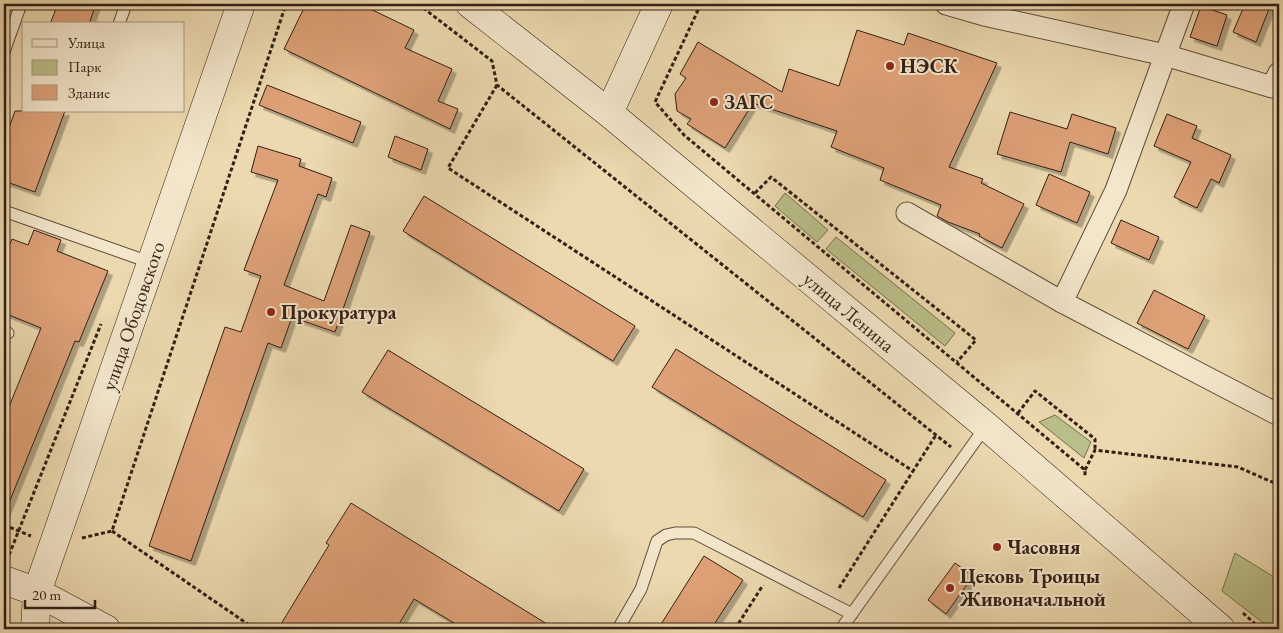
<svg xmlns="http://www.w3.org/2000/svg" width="1283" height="633" font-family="'EB Garamond',serif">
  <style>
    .green { fill: #babf89; stroke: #766f4f }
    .building { fill: #dda077; stroke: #331f15; filter: url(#shadow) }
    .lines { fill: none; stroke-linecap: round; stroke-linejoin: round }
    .lane-casing { stroke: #614e3c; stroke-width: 13 }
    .street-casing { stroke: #614e3c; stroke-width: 23 }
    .secondary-casing { stroke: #331f15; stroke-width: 29 }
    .path { stroke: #331f15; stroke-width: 3; stroke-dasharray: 4 2.5; stroke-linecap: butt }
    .lane { stroke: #f3e6cb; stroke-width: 11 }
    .street { stroke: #f3e6cb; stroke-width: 21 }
    .secondary { stroke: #f3e6cb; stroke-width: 28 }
    .poi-dot { fill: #8f2418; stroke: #f3e6cb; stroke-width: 2 }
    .labels { text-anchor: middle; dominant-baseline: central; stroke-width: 4; stroke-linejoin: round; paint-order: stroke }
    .poi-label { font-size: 20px; font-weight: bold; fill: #331f15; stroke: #f3e6cb; text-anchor: start }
    .street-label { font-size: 20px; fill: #331f15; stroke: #f3e6cb }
  </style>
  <defs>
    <filter id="shadow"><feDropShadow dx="4.5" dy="4.5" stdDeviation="0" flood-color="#0004"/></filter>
  </defs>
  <rect width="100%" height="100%" fill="#ecd9af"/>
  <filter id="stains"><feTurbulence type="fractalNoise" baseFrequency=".004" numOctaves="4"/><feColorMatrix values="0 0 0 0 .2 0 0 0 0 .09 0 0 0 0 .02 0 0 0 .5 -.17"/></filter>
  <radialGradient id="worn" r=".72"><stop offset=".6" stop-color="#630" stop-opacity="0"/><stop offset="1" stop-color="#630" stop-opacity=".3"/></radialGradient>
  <g class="green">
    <path d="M 785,193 L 828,230 L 817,242 L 775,206 Z"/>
    <path d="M 836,237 L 955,333 L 945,346 L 826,249 Z"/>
    <path d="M 1055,415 L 1091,442 L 1084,458 L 1039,422 Z"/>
    <path d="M 1235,553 L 1279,580 L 1279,629 L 1271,629 L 1222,591 Z"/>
  </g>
  <g class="building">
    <path d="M 58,4 L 96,4 L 89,24 L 50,24 Z"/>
    <path d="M 306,4 L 360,4 L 414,30 L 405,48 L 452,69 L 438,101 L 458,109 L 450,129 L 284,49 Z"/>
    <path d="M 1245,4 L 1271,4 L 1256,42 L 1233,32 Z"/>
    <path d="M 1201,6 L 1227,15 L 1217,46 L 1190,37 Z"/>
    <path d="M 857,30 L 904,45 L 908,33 L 997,63 L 949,167 L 983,179 L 981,183 L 1024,204 L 1002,248 L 979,236 L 980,234 L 948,222 L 937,216 L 941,205 L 880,180 L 884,168 L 831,147 L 837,131 L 753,103 L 725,148 L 687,124 L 691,119 L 677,111 L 675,94 L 686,78 L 680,74 L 698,42 L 782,92 L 789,69 L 839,86 Z"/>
    <path d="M 267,85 L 361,122 L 353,143 L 259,105 Z"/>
    <path d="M 15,111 L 65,111 L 35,192 L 4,181 L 4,142 Z"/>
    <path d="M 1010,112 L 1067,129 L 1072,114 L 1116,128 L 1108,154 L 1070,142 L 1061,172 L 997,154 Z"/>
    <path d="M 1167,114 L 1197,126 L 1192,138 L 1231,155 L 1219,183 L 1211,179 L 1197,208 L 1174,197 L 1191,162 L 1154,146 Z"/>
    <path d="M 395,136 L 428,149 L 421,170 L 388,157 Z"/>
    <path d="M 258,146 L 301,159 L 299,166 L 332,178 L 326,197 L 318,194 L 284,285 L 324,301 L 351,225 L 370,232 L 335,332 L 292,317 L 281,348 L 268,343 L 191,561 L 149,546 L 225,327 L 241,332 L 261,276 L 244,270 L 278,180 L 251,172 Z"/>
    <path d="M 1049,174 L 1090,192 L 1077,223 L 1036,205 Z"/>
    <path d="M 424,196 L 635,326 L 613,361 L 403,231 Z"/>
    <path d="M 1121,220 L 1159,237 L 1149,260 L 1111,243 Z"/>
    <path d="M 34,230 L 61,240 L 57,251 L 108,271 L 79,342 L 75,341 L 4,515 L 4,419 L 41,328 L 4,313 L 4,258 L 12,239 L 28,245 Z"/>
    <path d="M 1154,290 L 1205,316 L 1188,349 L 1137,323 Z"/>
    <path d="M 676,349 L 886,480 L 863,517 L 652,387 Z"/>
    <path d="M 388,350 L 584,469 L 559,511 L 362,392 Z"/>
    <path d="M 351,503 L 555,629 L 464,629 L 414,599 L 396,629 L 278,629 L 329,545 L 326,543 Z"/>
    <path d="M 704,556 L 743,580 L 711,629 L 658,629 Z"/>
    <path d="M 955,563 L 973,576 L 946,614 L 928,600 Z"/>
  </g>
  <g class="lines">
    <defs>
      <g id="lane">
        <path d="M 119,24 L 126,4"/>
        <path d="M 4,52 L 21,4"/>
        <path d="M 4,211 L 152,263"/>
        <path d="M 4,331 L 8,333"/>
        <path d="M 618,629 L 641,589 L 657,541 L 666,535 L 675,533 L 694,533 L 852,614"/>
        <path d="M 841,629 L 986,426"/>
      </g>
      <g id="street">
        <path d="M 946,4 L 984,15 L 1165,55 L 1272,87 L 1279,73"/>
        <path d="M 907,213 L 1062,302 L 1279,415"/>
        <path d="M 1062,302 L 1116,190 L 1184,4"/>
      </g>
      <g id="secondary">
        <path d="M 470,4 L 609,113 L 986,426 L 1221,629"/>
        <path d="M 609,113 L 659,4"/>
        <path d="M 4,580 L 37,592 L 106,629"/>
        <path d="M 35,629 L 37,592 L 241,4"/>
      </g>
    </defs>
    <use href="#lane" class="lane-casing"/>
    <use href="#street" class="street-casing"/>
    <use href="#secondary" class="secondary-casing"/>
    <g class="path">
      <path d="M 418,4 L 492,61 L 497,85 L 951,447"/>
      <path d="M 701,4 L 655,102 L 684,135 L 1085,470 L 1085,476"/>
      <path d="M 684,5 L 697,11"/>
      <path d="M 497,85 L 448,168 L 913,471 L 936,435"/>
      <path d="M 755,193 L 771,177 L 976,340 L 957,362"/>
      <path d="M 1018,413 L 1035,391 L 1095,439 L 1095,450"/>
      <path d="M 1085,470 L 1095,450 L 1238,467 L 1279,485"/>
      <path d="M 4,525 L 31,536"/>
      <path d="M 112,531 L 255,629"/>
      <path d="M 82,538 L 112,531 L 286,4"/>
      <path d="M 9,555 L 101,324"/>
      <path d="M 839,588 L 913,471"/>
      <path d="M 1243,613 L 1261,629"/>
      <path d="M 735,629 L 763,585"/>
    </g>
    <use href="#lane" class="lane"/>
    <use href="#street" class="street"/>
    <use href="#secondary" class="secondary"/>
  </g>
  <g class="poi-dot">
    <circle cx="890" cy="66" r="5"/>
    <circle cx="714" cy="102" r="5"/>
    <circle cx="271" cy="312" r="5"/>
    <circle cx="997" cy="547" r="5"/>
    <circle cx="950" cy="588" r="5"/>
  </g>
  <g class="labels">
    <g class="poi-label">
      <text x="900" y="66">НЭСК</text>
      <text x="724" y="102">ЗАГС</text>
      <text x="281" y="312">Прокуратура</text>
      <text x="1007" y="547">Часовня</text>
      <text x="960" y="576">Цековь Троицы<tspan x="960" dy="23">Живоначальной</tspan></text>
    </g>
    <g class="street-label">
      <text transform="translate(849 312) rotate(40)">улица Ленина</text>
      <text transform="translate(133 316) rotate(-71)">улица Ободовского</text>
    </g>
  </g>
  <rect width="1283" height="633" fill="none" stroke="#ecd9af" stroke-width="20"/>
  <rect x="5" y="5" width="1273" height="623" fill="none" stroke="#331f15" stroke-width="2.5"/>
  <rect x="10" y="10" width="1263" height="613" fill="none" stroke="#331f15"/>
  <rect x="22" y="22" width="162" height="90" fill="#f3e6cb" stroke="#a69682"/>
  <rect x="32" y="39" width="25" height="8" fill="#f3e6cb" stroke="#a69682"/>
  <text x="68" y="48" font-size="15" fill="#331f15">Улица</text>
  <rect x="32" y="60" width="25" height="15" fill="#babf89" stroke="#a69682"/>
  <text x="68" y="72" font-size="15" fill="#331f15">Парк</text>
  <rect x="32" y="85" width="25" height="15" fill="#dda077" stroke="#a69682"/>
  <text x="68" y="98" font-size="15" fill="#331f15">Здание</text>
  <path d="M25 600v8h70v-8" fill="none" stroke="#331f15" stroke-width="2.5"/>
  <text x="32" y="600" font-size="15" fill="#331f15" stroke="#f3e6cb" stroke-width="4" paint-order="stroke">20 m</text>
  <rect width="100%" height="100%" filter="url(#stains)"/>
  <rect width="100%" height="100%" fill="url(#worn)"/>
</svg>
